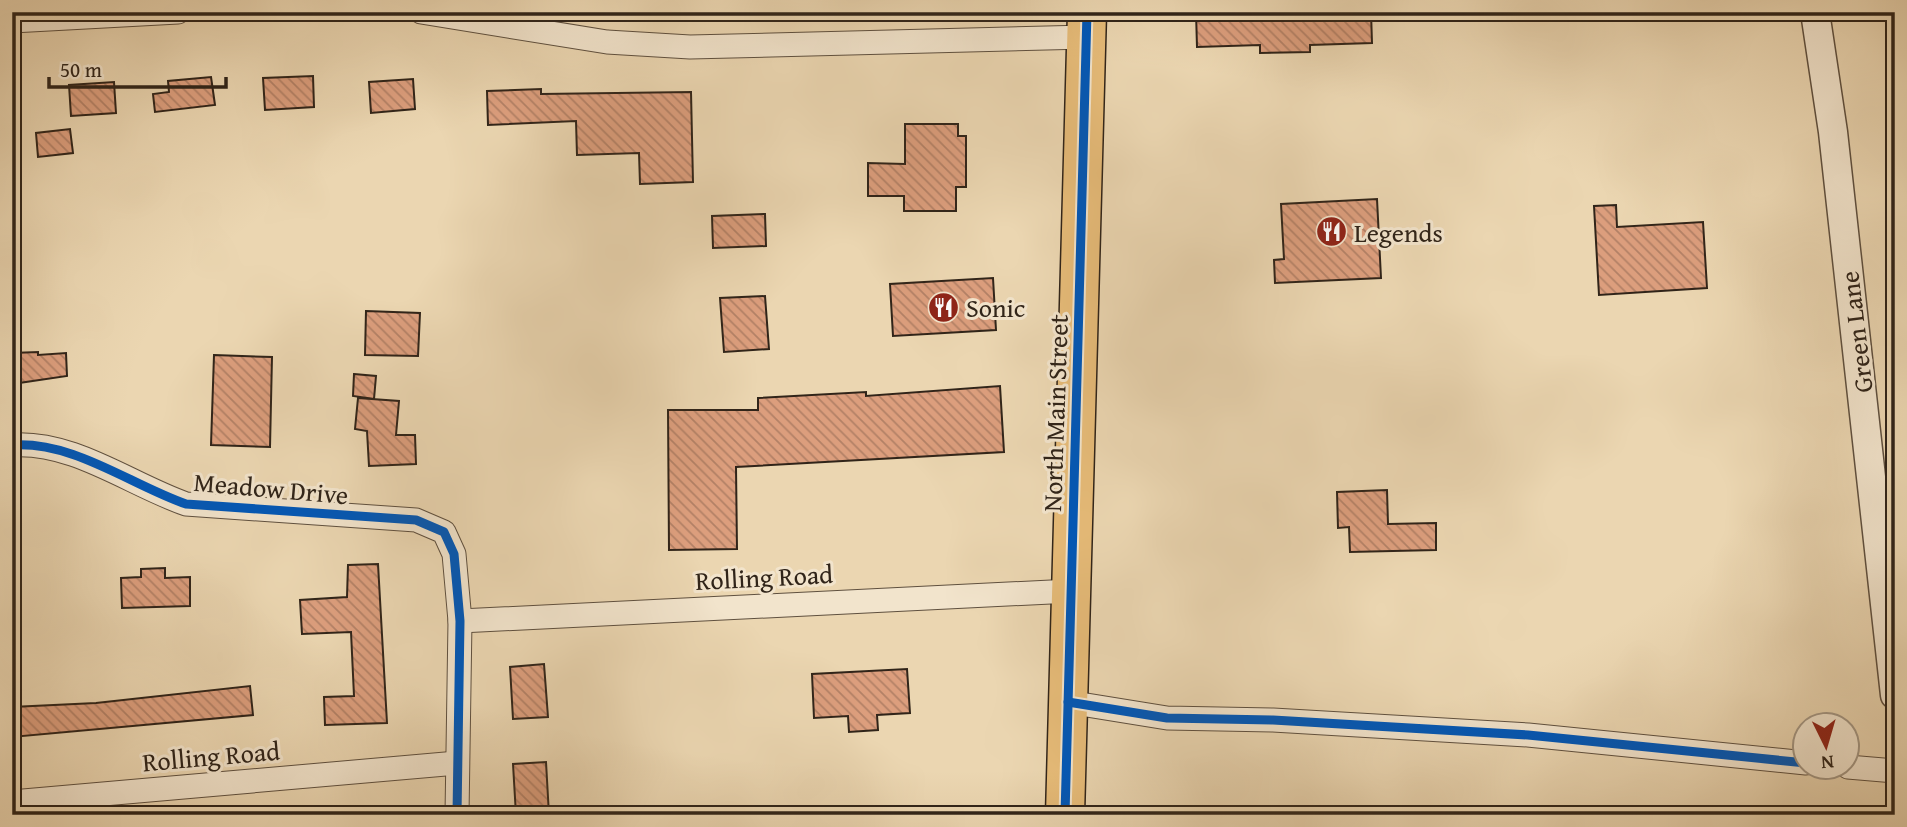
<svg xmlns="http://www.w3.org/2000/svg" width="1907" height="827" font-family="'Gentium Book Plus',serif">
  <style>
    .building { fill: url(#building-back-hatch); stroke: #302419; stroke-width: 2 }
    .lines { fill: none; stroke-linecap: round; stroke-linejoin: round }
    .minor-casing { stroke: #5f503f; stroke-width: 25 }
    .tertiary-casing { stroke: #5f503f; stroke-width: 31 }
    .trunk-casing { stroke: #302419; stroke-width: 41 }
    .minor { stroke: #f2e4cc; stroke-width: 23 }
    .tertiary { stroke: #f2e4cc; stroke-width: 28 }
    .trunk { stroke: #e6bb78; stroke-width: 38 }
    .cycleway-casing { stroke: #f2e4cc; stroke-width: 13 }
    .cycleway { stroke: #0057b8; stroke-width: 9 }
    .labels { text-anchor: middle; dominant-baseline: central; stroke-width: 6; stroke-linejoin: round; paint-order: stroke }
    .poi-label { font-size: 26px; fill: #302419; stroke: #f2e4cc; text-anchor: start }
    .street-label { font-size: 26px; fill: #302419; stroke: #f2e4cc }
  </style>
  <defs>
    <pattern id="building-back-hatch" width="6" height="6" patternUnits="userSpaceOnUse" patternTransform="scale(1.75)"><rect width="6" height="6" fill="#dc9e7d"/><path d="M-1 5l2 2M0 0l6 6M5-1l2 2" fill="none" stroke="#b38166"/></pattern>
  </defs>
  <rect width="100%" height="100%" fill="#ebd6b1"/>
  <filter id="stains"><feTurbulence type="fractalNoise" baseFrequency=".00286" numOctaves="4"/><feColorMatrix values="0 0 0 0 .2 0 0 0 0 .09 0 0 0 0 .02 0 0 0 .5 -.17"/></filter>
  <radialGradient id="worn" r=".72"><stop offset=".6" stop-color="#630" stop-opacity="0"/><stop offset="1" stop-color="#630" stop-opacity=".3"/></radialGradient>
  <g class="building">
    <path d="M 1196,12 L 1371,12 L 1372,43 L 1310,45 L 1310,52 L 1260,53 L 1260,45 L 1197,47 Z"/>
    <path d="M 313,76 L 314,107 L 265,110 L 263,78 Z"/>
    <path d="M 211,77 L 215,105 L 155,112 L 153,94 L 169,92 L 168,81 Z"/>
    <path d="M 413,79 L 415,109 L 371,113 L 369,82 Z"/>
    <path d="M 114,82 L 116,113 L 71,116 L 69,85 Z"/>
    <path d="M 541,89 L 541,94 L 691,92 L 693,182 L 640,184 L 639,153 L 577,155 L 576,121 L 488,125 L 487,91 Z"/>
    <path d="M 905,124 L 958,124 L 958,136 L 966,136 L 966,187 L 956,187 L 956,211 L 904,211 L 904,196 L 868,196 L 868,163 L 905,164 Z"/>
    <path d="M 70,129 L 73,153 L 38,157 L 36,133 Z"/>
    <path d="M 1377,199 L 1381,278 L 1275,283 L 1274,260 L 1284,259 L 1281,204 Z"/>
    <path d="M 1616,205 L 1617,227 L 1703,222 L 1707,288 L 1599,295 L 1594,206 Z"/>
    <path d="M 765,214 L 766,246 L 713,248 L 712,216 Z"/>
    <path d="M 993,278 L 996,330 L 893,336 L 890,284 Z"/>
    <path d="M 765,296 L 769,349 L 724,352 L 720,298 Z"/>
    <path d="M 366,311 L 420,313 L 418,356 L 365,355 Z"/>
    <path d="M 38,352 L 38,355 L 66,353 L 67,376 L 12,384 L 12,353 Z"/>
    <path d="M 214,355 L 272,357 L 270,447 L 211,445 Z"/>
    <path d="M 354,374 L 376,376 L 374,399 L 353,396 Z"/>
    <path d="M 1000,386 L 1004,452 L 736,467 L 737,549 L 669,550 L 668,410 L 758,410 L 758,398 L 866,392 L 866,396 Z"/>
    <path d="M 358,398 L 399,401 L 396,435 L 415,435 L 416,464 L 369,466 L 367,431 L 355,429 Z"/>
    <path d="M 1387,490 L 1388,524 L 1436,523 L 1436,550 L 1350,552 L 1349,527 L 1338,528 L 1337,492 Z"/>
    <path d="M 378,564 L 387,723 L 325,725 L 324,697 L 354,696 L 351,632 L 302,634 L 300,600 L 347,597 L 348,565 Z"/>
    <path d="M 165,568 L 165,578 L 190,577 L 190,606 L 122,608 L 121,578 L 141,577 L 141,569 Z"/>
    <path d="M 544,664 L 548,717 L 513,719 L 510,667 Z"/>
    <path d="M 907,669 L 910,713 L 877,715 L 878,730 L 849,732 L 848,716 L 814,718 L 812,674 Z"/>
    <path d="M 250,686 L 253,715 L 12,737 L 12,707 L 96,703 Z"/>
    <path d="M 546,762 L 549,815 L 516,815 L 513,764 Z"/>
  </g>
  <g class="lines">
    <defs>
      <g id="minor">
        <path d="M 421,12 L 607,42 L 690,47 L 1087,37"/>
        <path d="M 12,21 L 178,12"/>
        <path d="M 12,445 C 74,441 129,484 186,504 L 416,520 L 444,532 L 454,554 L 460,621 L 457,815"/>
        <path d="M 460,621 L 1071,591"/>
        <path d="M 1068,702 L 1167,718 L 1273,720 L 1528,735 L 1806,763"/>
        <path d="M 1848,767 L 1895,771"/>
        <path d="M 12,802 L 457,763"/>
      </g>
      <path id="tertiary" d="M 1815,12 L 1833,132 L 1895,695"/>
      <path id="trunk" d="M 1065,815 L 1087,12"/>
    </defs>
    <use href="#minor" class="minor-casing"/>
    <use href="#tertiary" class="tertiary-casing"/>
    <use href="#trunk" class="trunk-casing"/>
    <use href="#minor" class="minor"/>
    <use href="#tertiary" class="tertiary"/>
    <use href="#trunk" class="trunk"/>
    <defs>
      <g id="cycleway">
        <path d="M 12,445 C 74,441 129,484 186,504 L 416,520 L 444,532 L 454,554 L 460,621 L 457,815"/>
        <path d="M 1068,702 L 1167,718 L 1273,720 L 1528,735 L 1806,763"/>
        <path d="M 1065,815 L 1087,12"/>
      </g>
    </defs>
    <use href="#cycleway" class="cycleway-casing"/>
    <use href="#cycleway" class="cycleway"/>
  </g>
  <defs>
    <symbol id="restaurant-disc" viewBox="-11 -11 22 22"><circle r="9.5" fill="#8f2418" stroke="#f2e4cc"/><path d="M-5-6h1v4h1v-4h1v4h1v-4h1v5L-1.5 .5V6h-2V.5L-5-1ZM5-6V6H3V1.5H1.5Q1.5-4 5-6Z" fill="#fff"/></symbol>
  </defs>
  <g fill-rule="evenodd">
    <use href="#restaurant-disc" x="1314" y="214" width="35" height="35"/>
    <use href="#restaurant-disc" x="926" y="290" width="35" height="35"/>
  </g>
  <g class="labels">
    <g class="poi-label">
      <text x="1354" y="232">Legends</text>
      <text x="966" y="307">Sonic</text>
    </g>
    <g class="street-label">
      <text transform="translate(1856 332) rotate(-97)">Green Lane</text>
      <text transform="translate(1055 413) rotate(-88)">North Main Street</text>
      <text transform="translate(271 488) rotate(5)">Meadow Drive</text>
      <text transform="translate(764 577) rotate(-3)">Rolling Road</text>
      <text transform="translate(211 756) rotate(-5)">Rolling Road</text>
    </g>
  </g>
  <rect width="1907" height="827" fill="none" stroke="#ebd6b1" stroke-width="42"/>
  <rect x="14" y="14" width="1879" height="799" fill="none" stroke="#302419" stroke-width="3.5"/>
  <rect x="21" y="21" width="1865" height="785" fill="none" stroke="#302419" stroke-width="2"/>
  <g transform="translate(1826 746) rotate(175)"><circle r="33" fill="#f2e4cc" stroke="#a49784" stroke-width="2"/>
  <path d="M0-5L12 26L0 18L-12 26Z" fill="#8f2418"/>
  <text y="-10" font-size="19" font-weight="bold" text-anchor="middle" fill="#302419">N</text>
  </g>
  <path d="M49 77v10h177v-10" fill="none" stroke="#302419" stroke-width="3.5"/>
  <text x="60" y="77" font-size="21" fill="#302419" stroke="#f2e4cc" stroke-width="5" paint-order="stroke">50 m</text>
  <rect width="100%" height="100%" filter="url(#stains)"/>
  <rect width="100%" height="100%" fill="url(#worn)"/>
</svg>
